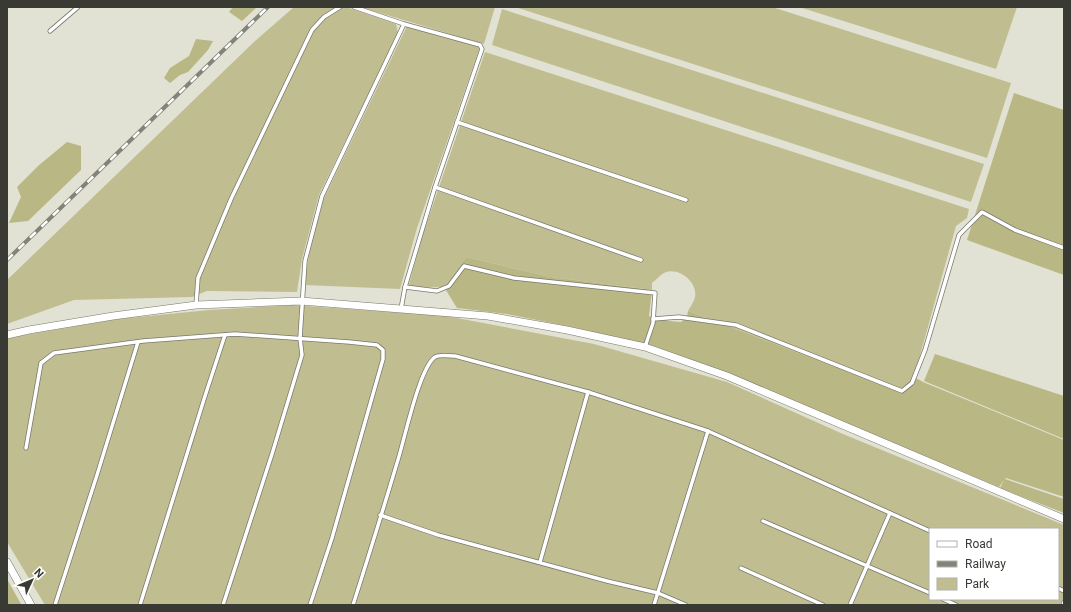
<svg xmlns="http://www.w3.org/2000/svg" width="1071" height="612" font-family="Roboto,sans-serif">
  <style>
    .green { fill: #c0be91; fill-rule: evenodd }
    .forest { fill: #b9b784 }
    .lines { fill: none; stroke-linecap: round; stroke-linejoin: round }
    .service-casing { stroke: #79786c; stroke-width: 5 }
    .minor-casing { stroke: #79786c; stroke-width: 8 }
    .service { stroke: #fff; stroke-width: 3.5 }
    .minor { stroke: #fff; stroke-width: 7 }
    .rail-casing { stroke: #83837a; stroke-width: 4 }
    .rail { stroke: #fff; stroke-width: 2.5; stroke-dasharray: 8; stroke-linecap: butt }
  </style>
  <rect width="100%" height="100%" fill="#e2e2d4"/>
  <g class="green">
    <path d="M 294,7 L 346,7 L 396,24 L 398,33 L 319,195 L 302,259 L 297,292 L 207,291 L 192,297 L 74,300 L 7,324 L 7,280 L 255,41 Z"/>
    <path d="M 360,7 L 495,7 L 484,44 Z"/>
    <path d="M 515,7 L 772,7 L 1011,83 L 987,158 Z"/>
    <path d="M 799,7 L 1017,7 L 996,69 Z"/>
    <path d="M 502,9 L 984,164 L 971,202 L 492,45 Z"/>
    <path d="M 407,26 L 480,47 L 417,228 L 400,289 L 304,285 L 310,249 L 324,198 Z"/>
    <path d="M 485,52 L 969,209 L 967,218 L 956,226 L 914,377 L 899,391 L 688,311 C 690,307 694,302 695,297 C 698,282 678,266 664,273 C 660,275 656,280 652,283 L 652,290 L 551,277 L 466,257 L 444,287 L 408,288 L 423,234 Z"/>
    <path d="M 293,305 L 446,316 L 594,344 L 727,382 L 843,434 L 1064,525 L 1064,605 L 45,605 L 7,542 L 7,338 L 118,319 L 209,310 ZM 930,529 L 1058,529 L 1058,599 L 930,599 Z"/>
  </g>
  <g class="forest">
    <path d="M 233,7 L 257,7 L 242,21 L 229,12 Z"/>
    <path d="M 196,39 L 213,41 L 208,50 L 188,72 L 180,75 L 170,83 L 164,78 L 170,68 L 189,56 Z"/>
    <path d="M 1014,93 L 1064,110 L 1064,275 L 967,240 Z"/>
    <path d="M 67,142 L 81,146 L 81,170 L 28,221 L 9,223 L 21,197 L 17,187 L 38,166 Z"/>
    <path d="M 466,257 L 551,277 L 652,290 L 649,316 L 669,321 L 681,322 L 687,317 L 688,311 L 899,391 L 914,377 L 923,382 L 1064,440 L 1064,497 L 1006,478 L 1005,479 L 1064,499 L 1064,513 L 1000,488 L 1004,480 L 999,487 L 711,367 L 654,346 L 572,327 L 507,314 L 457,308 L 444,287 Z"/>
    <path d="M 935,354 L 1064,396 L 1064,439 L 924,381 Z"/>
    <path d="M 7,579 L 21,604 L 7,605 Z"/>
  </g>
  <g class="lines">
    <defs>
      <g id="service">
        <path d="M 354,7 L 404,24 L 480,45 L 482,49 L 435,187 L 405,287 L 401,309"/>
        <path d="M 50,31 L 78,7"/>
        <path d="M 457,122 L 686,200"/>
        <path d="M 435,187 L 641,260"/>
        <path d="M 405,287 L 437,291 L 449,286 L 464,266 L 514,278 L 655,293 L 653,323 L 645,347"/>
        <path d="M 196,305 L 198,278 L 231,199 L 312,30 L 324,17 L 340,7"/>
        <path d="M 653,319 L 679,317 L 736,325 L 902,391 L 912,383 L 925,350 L 959,235 L 982,212 L 1015,230 L 1064,248"/>
        <path d="M 26,448 L 41,363 L 54,353 L 143,341 L 235,334 L 349,342 L 377,345 L 383,350 L 383,359 L 332,538 L 310,605"/>
        <path d="M 380,515 L 438,535 L 607,581 L 658,593 L 686,605"/>
        <path d="M 763,521 L 930,593"/>
        <path d="M 540,562 L 588,392"/>
        <path d="M 741,568 L 823,605"/>
        <path d="M 1058,588 L 1064,591"/>
        <path d="M 943,599 L 956,605"/>
        <path d="M 55,605 L 97,475 L 138,342"/>
        <path d="M 140,605 L 205,396 L 225,335"/>
        <path d="M 223,605 L 272,454 L 302,355 L 300,338 L 305,261 L 322,196 L 404,24"/>
        <path d="M 353,605 C 368,558 383,510 397,463 C 404,442 419,368 435,357 C 440,354 449,356 455,356 L 588,392 L 708,431 L 930,531"/>
        <path d="M 654,605 L 708,431"/>
        <path d="M 850,605 L 890,513"/>
        <path d="M 1063,605 L 1064,602"/>
      </g>
      <g id="minor">
        <path d="M 7,335 L 29,330 L 113,316 L 196,305 L 301,301 L 488,316 L 567,330 L 645,347 L 727,376 L 1064,519"/>
        <path d="M 7,562 L 31,605"/>
      </g>
    </defs>
    <use href="#service" class="service-casing"/>
    <use href="#minor" class="minor-casing"/>
    <use href="#service" class="service"/>
    <use href="#minor" class="minor"/>
    <defs>
      <path id="rail" d="M 7,260 L 268,7"/>
    </defs>
    <use href="#rail" class="rail-casing"/>
    <use href="#rail" class="rail"/>
  </g>
  <rect width="1071" height="612" fill="none" stroke="#3a3a35" stroke-width="16"/>
  <rect x="929" y="528" width="130" height="72" fill="#ffffff" stroke="#b0b0ae"/>
  <rect x="937" y="541" width="20" height="6" fill="#ffffff" stroke="#b0b0ae"/>
  <text x="965" y="548" font-size="12" fill="#3a3a35">Road</text>
  <rect x="937" y="561" width="20" height="6" fill="#83837a" stroke="#b0b0ae"/>
  <text x="965" y="568" font-size="12" fill="#3a3a35">Railway</text>
  <rect x="937" y="578" width="20" height="12" fill="#c0be91" stroke="#b0b0ae"/>
  <text x="965" y="588" font-size="12" fill="#3a3a35">Park</text>
  <g transform="translate(32 580) rotate(46)" stroke="#ffffff" stroke-width="3" paint-order="stroke">
  <path d="M0-3L7 15L0 10L-7 15Z" fill="#3a3a35"/>
  <text y="-6" font-size="11" font-weight="bold" text-anchor="middle" fill="#3a3a35">N</text>
  </g>
</svg>
